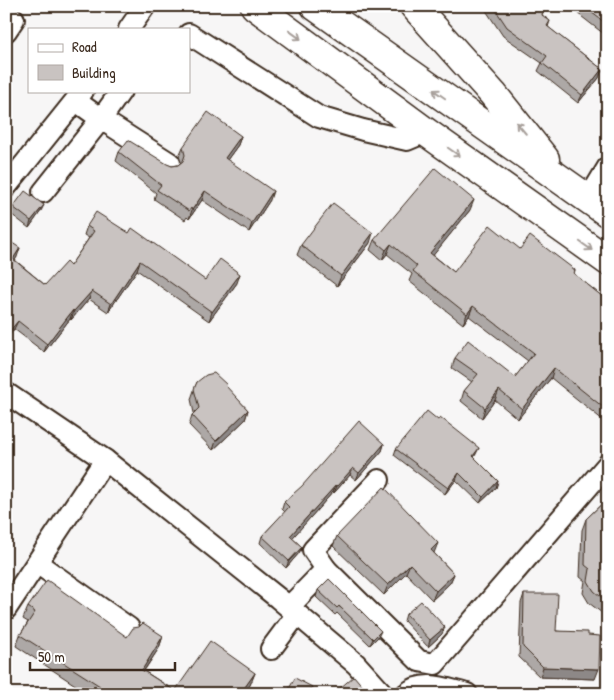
<svg xmlns="http://www.w3.org/2000/svg" width="614" height="700" font-family="'Patrick Hand',sans-serif">
  <style>
    .lines { fill: none; stroke-linecap: round; stroke-linejoin: round }
    .minor-casing { stroke: #3b2a1e; stroke-width: 24 }
    .highway-casing { stroke: #3b2a1e; stroke-width: 31 }
    .minor { stroke: #fff; stroke-width: 20 }
    .highway { stroke: #fff; stroke-width: 28 }
    .wall { fill: #ada8a6; stroke: #3b2a1e }
    .shaded-wall { fill: #8d8887; stroke: #3b2a1e }
    .building { fill: #c9c3c1; stroke: #3b2a1e }
    .oneway { stroke: #a79f9a }
  </style>
  <rect width="100%" height="100%" fill="#f7f6f6"/>
  <filter id="ink" filterUnits="userSpaceOnUse"><feTurbulence type="fractalNoise" baseFrequency=".02" numOctaves="2"/><feDisplacementMap in="SourceGraphic" scale="10" xChannelSelector="R" yChannelSelector="G"/><feConvolveMatrix kernelMatrix="1 2 1 2 8 2 1 2 1" color-interpolation-filters="sRGB"/></filter>
  <g filter="url(#ink)">
    <g class="lines">
      <defs>
        <g id="minor">
          <path d="M 129,29 L 145,6"/>
          <path d="M 6,31 L 14,19"/>
          <path d="M 189,34 L 319,117 L 363,130 L 407,140 L 426,132"/>
          <path d="M 76,101 L 101,119 L 170,163"/>
          <path d="M 6,187 L 83,91"/>
          <path d="M 43,192 L 101,119 L 121,91"/>
          <path d="M 588,200 L 608,167"/>
          <path d="M 6,393 L 105,460 L 278,598 L 356,664 L 383,694"/>
          <path d="M 37,563 L 129,628"/>
          <path d="M 326,569 L 313,550 L 379,480"/>
          <path d="M 289,607 L 326,569 L 419,661 L 435,664 L 608,464"/>
          <path d="M 6,609 L 105,460"/>
          <path d="M 271,649 L 297,614"/>
          <path d="M 406,694 C 424,679 446,689 467,694"/>
        </g>
        <g id="highway">
          <path d="M 255,6 L 426,132 L 608,261"/>
          <path d="M 315,6 L 608,213"/>
          <path d="M 414,6 L 493,94 L 545,159"/>
        </g>
      </defs>
      <use href="#minor" class="minor-casing"/>
      <use href="#highway" class="highway-casing"/>
      <use href="#minor" class="minor"/>
      <use href="#highway" class="highway"/>
    </g>
    <g class="wall">
      <path d="M 483,6 L 544,6 L 542,15 L 550,21 L 548,27 L 602,69 L 599,78 L 578,103 L 538,71 L 542,63 L 503,36 Z"/>
      <path d="M 568,6 L 608,6 L 608,30 L 604,34 Z"/>
      <path d="M 241,136 L 238,145 L 227,160 L 270,200 L 249,232 L 202,200 L 189,219 L 187,217 L 185,220 L 154,199 L 156,193 L 116,161 L 119,152 L 172,166 L 178,165 L 181,162 L 179,156 L 183,147 Z"/>
      <path d="M 13,207 L 41,211 L 29,228 L 11,214 Z"/>
      <path d="M 470,210 L 433,255 L 454,272 L 520,249 L 575,270 L 574,274 L 608,301 L 608,417 L 604,421 L 551,378 L 518,419 L 495,400 L 482,418 L 461,401 L 464,391 L 472,382 L 452,368 L 455,358 L 515,377 L 528,361 L 469,316 L 463,324 L 409,281 L 412,274 L 387,254 L 382,260 L 370,250 L 374,240 Z"/>
      <path d="M 87,226 L 205,280 L 237,283 L 209,321 L 137,270 L 108,312 L 89,299 L 71,320 L 70,319 L 44,352 L 14,329 L 6,340 L 6,239 L 17,257 L 15,260 L 45,285 L 70,266 L 89,238 L 84,235 Z"/>
      <path d="M 370,243 L 337,286 L 297,255 L 301,245 Z"/>
      <path d="M 197,382 L 226,387 L 248,410 L 245,420 L 213,450 L 189,425 L 192,415 L 194,413 L 191,399 Z"/>
      <path d="M 384,444 L 382,451 L 356,480 L 350,475 L 334,493 L 333,492 L 292,538 L 302,547 L 299,553 L 286,568 L 260,543 L 262,536 L 285,512 L 282,509 L 284,502 Z"/>
      <path d="M 396,449 L 476,454 L 474,457 L 498,481 L 496,488 L 480,503 L 456,480 L 445,494 L 394,455 Z"/>
      <path d="M 608,498 L 608,610 L 602,613 L 589,603 L 583,593 L 585,581 L 580,577 L 582,530 L 586,519 Z"/>
      <path d="M 337,536 L 434,553 L 454,574 L 450,583 L 432,600 L 406,573 L 384,595 L 333,546 Z"/>
      <path d="M 318,590 L 378,637 L 370,645 L 337,613 L 335,615 L 316,597 Z"/>
      <path d="M 524,594 L 556,631 L 588,635 L 595,679 L 540,677 L 519,657 L 521,603 Z"/>
      <path d="M 28,607 L 127,637 L 163,636 L 159,648 L 144,671 L 175,691 L 255,673 L 250,685 L 244,694 L 89,694 L 16,646 L 20,635 L 28,622 L 23,619 Z"/>
      <path d="M 406,614 L 442,634 L 428,647 L 404,621 Z"/>
      <path d="M 339,689 L 369,694 L 337,694 Z"/>
    </g>
    <g class="shaded-wall">
      <path d="M 602,69 L 599,78 L 578,103 L 582,95 Z"/>
      <path d="M 241,136 L 238,145 L 222,167 L 225,158 Z"/>
      <path d="M 205,191 L 202,200 L 189,219 L 192,210 Z"/>
      <path d="M 273,191 L 270,200 L 249,232 L 252,223 Z"/>
      <path d="M 474,200 L 470,210 L 427,263 L 430,253 Z"/>
      <path d="M 44,205 L 41,211 L 29,228 L 31,221 Z"/>
      <path d="M 373,233 L 370,243 L 337,286 L 341,276 Z"/>
      <path d="M 391,244 L 387,254 L 382,260 L 386,250 Z"/>
      <path d="M 20,248 L 17,257 L 10,267 L 13,259 Z"/>
      <path d="M 140,261 L 137,270 L 108,312 L 111,304 Z"/>
      <path d="M 240,274 L 237,283 L 209,321 L 212,312 Z"/>
      <path d="M 92,291 L 89,299 L 71,320 L 74,311 Z"/>
      <path d="M 473,306 L 469,316 L 463,324 L 467,314 Z"/>
      <path d="M 73,310 L 70,319 L 44,352 L 47,344 Z"/>
      <path d="M 18,321 L 14,329 L 6,340 L 8,333 Z"/>
      <path d="M 554,368 L 551,378 L 518,419 L 522,409 Z"/>
      <path d="M 499,390 L 495,400 L 482,418 L 485,408 Z"/>
      <path d="M 248,410 L 245,420 L 213,450 L 216,441 Z"/>
      <path d="M 608,412 L 608,417 L 604,421 Z"/>
      <path d="M 384,444 L 382,451 L 356,480 L 359,473 Z"/>
      <path d="M 479,448 L 476,454 L 470,462 L 473,456 Z"/>
      <path d="M 353,468 L 350,475 L 334,493 L 337,486 Z"/>
      <path d="M 459,473 L 456,480 L 445,494 L 448,488 Z"/>
      <path d="M 498,481 L 496,488 L 480,503 L 483,497 Z"/>
      <path d="M 336,485 L 333,492 L 288,543 L 290,536 Z"/>
      <path d="M 438,543 L 434,553 L 428,559 L 431,550 Z"/>
      <path d="M 302,547 L 299,553 L 286,568 L 289,561 Z"/>
      <path d="M 410,564 L 406,573 L 384,595 L 388,585 Z"/>
      <path d="M 454,574 L 450,583 L 432,600 L 436,591 Z"/>
      <path d="M 608,600 L 608,610 L 602,613 L 606,601 Z"/>
      <path d="M 445,627 L 442,634 L 428,647 L 430,640 Z"/>
      <path d="M 381,631 L 378,637 L 370,645 L 373,639 Z"/>
      <path d="M 163,636 L 159,648 L 137,681 L 142,670 Z"/>
      <path d="M 543,667 L 599,669 L 595,679 L 540,677 Z"/>
      <path d="M 255,673 L 250,685 L 244,694 L 240,694 Z"/>
    </g>
    <g class="building">
      <path d="M 493,6 L 544,6 L 542,15 L 550,21 L 547,26 L 602,69 L 582,95 L 542,63 L 547,56 L 507,27 Z"/>
      <path d="M 583,6 L 608,6 L 608,25 Z"/>
      <path d="M 208,112 L 241,136 L 225,158 L 273,191 L 252,223 L 205,191 L 192,210 L 191,208 L 189,211 L 157,190 L 161,185 L 119,152 L 128,140 L 167,164 L 172,166 L 178,165 L 183,161 L 185,155 L 183,147 Z"/>
      <path d="M 435,168 L 474,200 L 430,253 L 454,272 L 490,225 L 520,249 L 530,236 L 575,270 L 573,273 L 608,301 L 608,411 L 554,368 L 522,409 L 499,390 L 485,408 L 464,391 L 478,374 L 455,358 L 468,340 L 515,377 L 534,353 L 473,306 L 467,314 L 413,271 L 417,266 L 391,244 L 386,250 L 374,240 Z"/>
      <path d="M 25,191 L 44,205 L 31,221 L 13,207 Z"/>
      <path d="M 333,203 L 373,233 L 341,276 L 301,245 Z"/>
      <path d="M 96,212 L 129,233 L 132,228 L 205,280 L 220,259 L 240,274 L 212,312 L 140,261 L 111,304 L 92,291 L 74,311 L 73,310 L 47,344 L 18,321 L 8,333 L 6,332 L 6,239 L 20,248 L 13,259 L 45,285 L 66,262 L 70,266 L 94,231 L 87,226 Z"/>
      <path d="M 214,373 L 227,385 L 226,386 L 248,410 L 216,441 L 192,415 L 199,408 L 194,389 L 197,382 L 206,375 Z"/>
      <path d="M 427,411 L 438,420 L 440,417 L 479,448 L 473,456 L 498,481 L 483,497 L 459,473 L 448,488 L 396,449 Z"/>
      <path d="M 359,421 L 384,444 L 359,473 L 353,468 L 337,486 L 336,485 L 290,536 L 302,547 L 289,561 L 262,536 L 289,507 L 284,502 L 302,486 Z"/>
      <path d="M 384,487 L 438,543 L 431,550 L 454,574 L 436,591 L 410,564 L 388,585 L 337,536 Z"/>
      <path d="M 608,498 L 608,600 L 606,601 L 594,591 L 588,581 L 590,569 L 585,565 L 586,519 Z"/>
      <path d="M 329,579 L 381,631 L 373,639 L 339,606 L 337,608 L 318,590 Z"/>
      <path d="M 47,580 L 127,637 L 133,628 L 139,627 L 143,623 L 163,636 L 142,670 L 175,691 L 210,641 L 255,673 L 240,694 L 94,694 L 100,686 L 20,635 L 35,612 L 28,607 Z"/>
      <path d="M 524,594 L 558,594 L 556,631 L 588,632 L 588,635 L 600,636 L 599,669 L 543,667 L 523,647 Z"/>
      <path d="M 421,601 L 445,627 L 430,640 L 406,614 Z"/>
      <path d="M 354,676 L 369,694 L 344,694 L 339,689 Z"/>
      <path d="M 295,678 L 312,687 L 309,694 L 286,694 Z"/>
    </g>
    <defs><path id="oneway-shaft" d="M-6 0H5M1.5-3L5.5 0L1.5 3" fill="none" stroke-width="1.6" stroke-linecap="round" stroke-linejoin="round" transform="scale(1.25)"/></defs>
    <g class="oneway">
      <use href="#oneway-shaft" transform="translate(295 35) rotate(36)"/>
      <use href="#oneway-shaft" transform="translate(439 94) rotate(-145)"/>
      <use href="#oneway-shaft" transform="translate(521 128) rotate(-130)"/>
      <use href="#oneway-shaft" transform="translate(454 152) rotate(35)"/>
      <use href="#oneway-shaft" transform="translate(586 246) rotate(35)"/>
    </g>
  </g>
  <rect width="614" height="700" fill="none" stroke="#fff" stroke-width="25"/>
  <rect x="12" y="12" width="589" height="675" fill="none" stroke="#3b2a1e" stroke-width="2" filter="url(#ink)"/>
  <rect x="28" y="28" width="162" height="65" fill="#ffffff" stroke="#b1aaa5"/>
  <rect x="38" y="44" width="25" height="8" fill="#ffffff" stroke="#b1aaa5"/>
  <text x="72" y="52" font-size="15" fill="#3b2a1e">Road</text>
  <rect x="38" y="65" width="25" height="15" fill="#c9c3c1" stroke="#b1aaa5"/>
  <text x="72" y="78" font-size="15" fill="#3b2a1e">Building</text>
  <path d="M30 662v8h145v-8" fill="none" stroke="#3b2a1e" stroke-width="2.5"/>
  <text x="38" y="662" font-size="15" fill="#3b2a1e" stroke="#ffffff" stroke-width="4" paint-order="stroke">50 m</text>
</svg>
